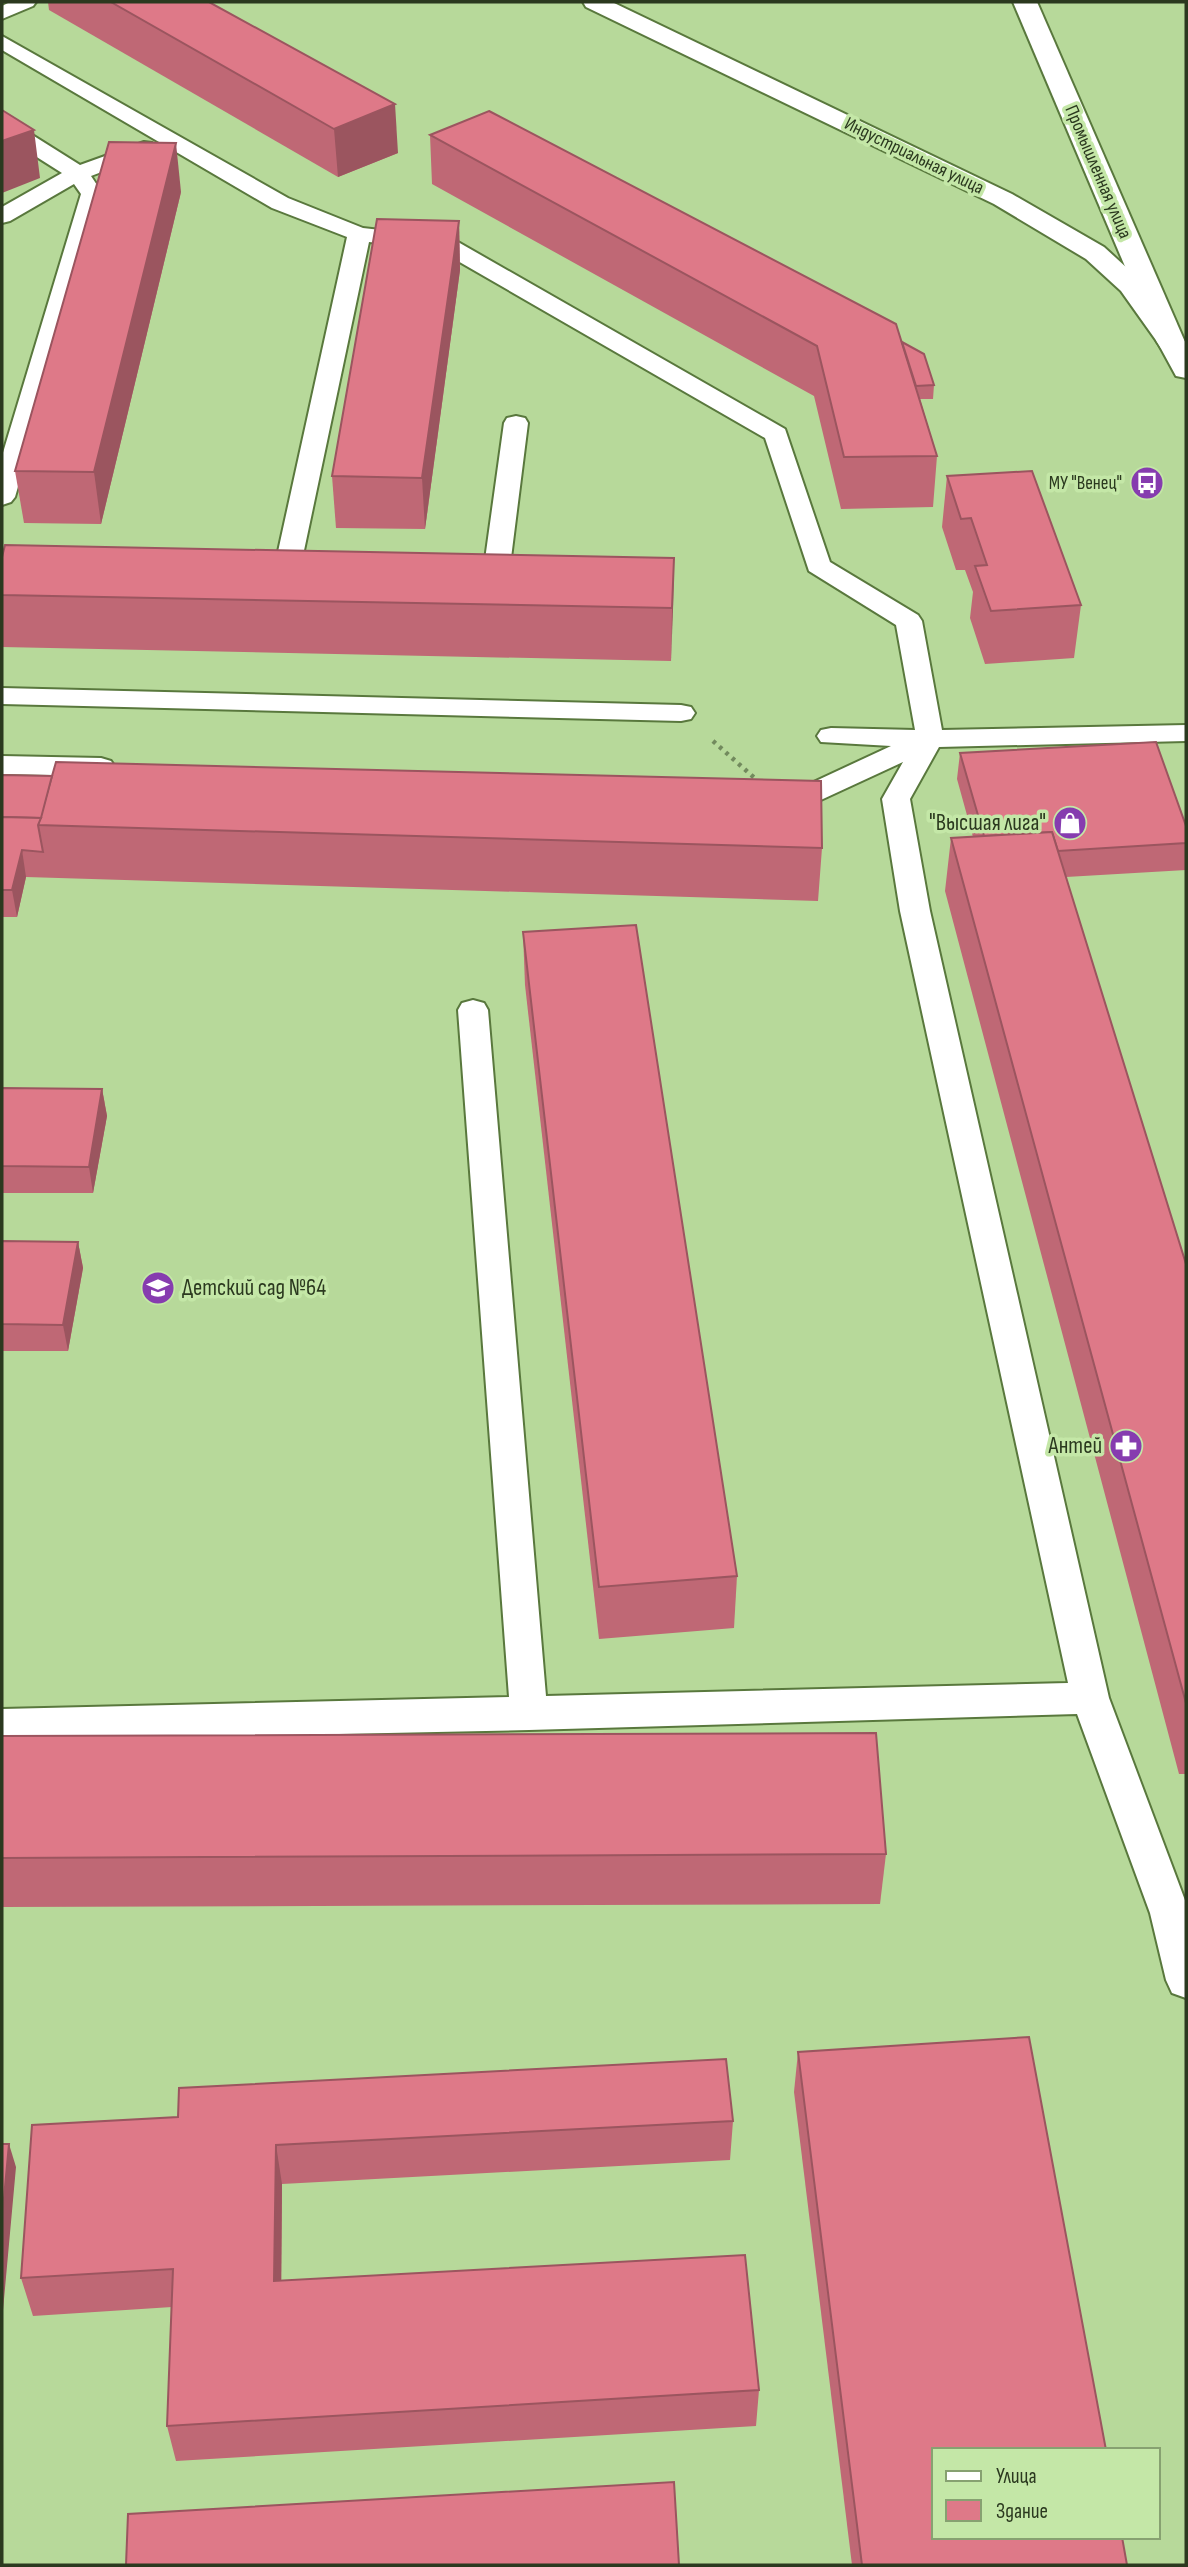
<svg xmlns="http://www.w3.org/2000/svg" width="1188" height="2567" font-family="'Sofia Sans Condensed',sans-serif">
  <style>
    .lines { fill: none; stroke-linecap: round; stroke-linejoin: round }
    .lane-casing { stroke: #59783d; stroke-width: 4 }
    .street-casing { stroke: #59783d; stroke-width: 4 }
    .highway-casing { stroke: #59783d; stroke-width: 4 }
    .path { stroke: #728a5d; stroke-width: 4.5; stroke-dasharray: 3.5 5; stroke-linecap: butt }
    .lane { fill: #fff; fill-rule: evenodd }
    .street { fill: #fff; fill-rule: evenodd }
    .highway { fill: #fff; fill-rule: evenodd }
    .wall { fill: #bf6875 }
    .shaded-wall { fill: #9b555f }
    .building { fill: #de7988; stroke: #9b555f; stroke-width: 2 }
    .labels { text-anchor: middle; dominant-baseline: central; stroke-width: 7; stroke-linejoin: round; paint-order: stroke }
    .far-street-label { font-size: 19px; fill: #2b391f; stroke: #c4e7a7 }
    .far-poi-label { font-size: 19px; fill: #2b391f; stroke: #c4e7a7; text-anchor: end }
    .poi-label { font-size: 23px; fill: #2b391f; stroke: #c4e7a7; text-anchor: end }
  </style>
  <rect width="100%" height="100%" fill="#b7d99a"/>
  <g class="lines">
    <defs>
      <g id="lane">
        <path d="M 10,2 L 36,2 L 33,6 L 2,19 L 2,6 Z"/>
        <path d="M 2,36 L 288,198 L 363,228 L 451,238 L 785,429 L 830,562 L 918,615 L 922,621 L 942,730 L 1186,725 L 1186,741 L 939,747 L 910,799 L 930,911 L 1109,1698 L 1186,1903 L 1186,1998 L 1172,1993 L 1166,1980 L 1150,1913 L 1077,1714 L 529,1730 L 2,1741 L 2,1709 L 509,1697 L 458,1010 L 462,1003 L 473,1000 L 484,1003 L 488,1010 L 546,1696 L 1068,1683 L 900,911 L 882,799 L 903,762 L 810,805 L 800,808 L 790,805 L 786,799 L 790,793 L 891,746 L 821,742 L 817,736 L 821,730 L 831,728 L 915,730 L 896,625 L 809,571 L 765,438 L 437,249 L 369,242 L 298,579 L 294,585 L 285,587 L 276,585 L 272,579 L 347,237 L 272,208 L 2,50 Z"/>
        <path d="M 2,120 L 10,121 L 80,165 L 144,142 L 152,143 L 155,148 L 152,153 L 91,176 L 103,194 L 15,497 L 11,502 L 2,505 L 2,456 L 81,194 L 74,184 L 10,221 L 2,223 L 2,207 L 62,173 L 2,135 Z"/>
        <path d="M 516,416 L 525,418 L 528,423 L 508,582 L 504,588 L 495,590 L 468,587 L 464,581 L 468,575 L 483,574 L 504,423 L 507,418 Z"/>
        <path d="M 2,688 L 681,705 L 691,707 L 695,713 L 691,719 L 681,721 L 2,704 Z"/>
        <path d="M 2,756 L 101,758 L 111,761 L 115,767 L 111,773 L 101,776 L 2,774 Z"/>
      </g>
      <path id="street" d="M 1013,2 L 1037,2 L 1185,342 L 1181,348 L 1171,350 L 1161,348 L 1157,342 Z"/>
      <path id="highway" d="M 583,2 L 612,2 L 1012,194 L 1104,247 L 1139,279 L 1185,342 L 1186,378 L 1176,376 L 1158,343 L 1121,291 L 1086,259 L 994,204 L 586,7 Z"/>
    </defs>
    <use href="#lane" class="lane-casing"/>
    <use href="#street" class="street-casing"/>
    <use href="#highway" class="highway-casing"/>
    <path class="path" d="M 713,741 L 759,782"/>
    <use href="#lane" class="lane"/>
    <use href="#street" class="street"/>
    <use href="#highway" class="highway"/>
  </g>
  <g class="wall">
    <path d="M 48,2 L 209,2 L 398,153 L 338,177 L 49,10 Z"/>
    <path d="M 430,135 L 902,342 L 934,385 L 933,399 L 920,399 L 937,456 L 933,507 L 841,509 L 814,396 L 432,184 Z"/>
    <path d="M 181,192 L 101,524 L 24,523 L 15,471 Z"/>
    <path d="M 459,221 L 460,270 L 425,529 L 336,528 L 332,476 Z"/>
    <path d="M 947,476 L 1081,605 L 1074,658 L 985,664 L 970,618 L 973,592 L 965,570 L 956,570 L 942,527 Z"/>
    <path d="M 2,557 L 674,558 L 671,661 L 2,647 Z"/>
    <path d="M 960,753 L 1186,826 L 1186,870 L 1066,877 L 1186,1264 L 1186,1774 L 1179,1774 L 945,891 L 951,838 L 973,837 L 957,779 Z"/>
    <path d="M 2,775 L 822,848 L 818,901 L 26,877 L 17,917 L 2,917 Z"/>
    <path d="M 523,932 L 737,1576 L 734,1628 L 599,1639 L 525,985 Z"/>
    <path d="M 2,1088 L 102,1089 L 107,1116 L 93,1193 L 2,1193 Z"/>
    <path d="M 2,1241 L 78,1242 L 83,1268 L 68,1351 L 2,1351 Z"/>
    <path d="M 2,1736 L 886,1854 L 880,1904 L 2,1907 Z"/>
    <path d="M 798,2052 L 1127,2565 L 852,2565 L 794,2092 Z"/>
    <path d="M 733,2121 L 730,2160 L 282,2184 L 281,2281 L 759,2390 L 756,2426 L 176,2461 L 167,2426 L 172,2307 L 33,2316 L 21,2278 L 32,2125 Z"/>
  </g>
  <g class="shaded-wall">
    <path d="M 395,104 L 398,153 L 338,177 L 334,129 Z"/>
    <path d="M 34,130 L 40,178 L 2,193 L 2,141 Z"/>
    <path d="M 176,143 L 181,192 L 101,524 L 94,472 Z"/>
    <path d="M 459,221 L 460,270 L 425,529 L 422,478 Z"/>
    <path d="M 674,558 L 673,610 L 671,661 L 672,608 Z"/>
    <path d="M 22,850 L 26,877 L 17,917 L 12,890 Z"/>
    <path d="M 102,1089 L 107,1116 L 93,1193 L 89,1167 Z"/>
    <path d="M 78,1242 L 83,1268 L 68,1351 L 63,1325 Z"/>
    <path d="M 9,2144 L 16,2167 L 2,2321 L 2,2219 Z"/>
    <path d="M 276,2145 L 282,2184 L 281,2318 L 274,2281 Z"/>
  </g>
  <g class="building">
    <path d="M 111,2 L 209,2 L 395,104 L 334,129 Z"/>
    <path d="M 2,110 L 34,130 L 2,141 Z"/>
    <path d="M 489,111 L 896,324 L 937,456 L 844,457 L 817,346 L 430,135 Z"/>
    <path d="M 109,142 L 176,143 L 94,472 L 15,471 Z"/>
    <path d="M 377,219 L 459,221 L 422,478 L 332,476 Z"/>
    <path d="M 902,342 L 924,354 L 934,385 L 916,386 Z"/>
    <path d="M 1032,471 L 1081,605 L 991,611 L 975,566 L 987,565 L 971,518 L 961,519 L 947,476 Z"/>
    <path d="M 5,545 L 674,558 L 672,608 L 2,595 L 2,557 Z"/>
    <path d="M 1156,742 L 1186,826 L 1186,843 L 1058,851 L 1052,832 L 984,836 L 960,753 Z"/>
    <path d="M 56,762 L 821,781 L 822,848 L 38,825 Z"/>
    <path d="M 2,775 L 52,776 L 41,818 L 2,817 Z"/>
    <path d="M 2,817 L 41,818 L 38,825 L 43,852 L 22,850 L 12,890 L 2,890 Z"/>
    <path d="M 1052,832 L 1186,1264 L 1186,1703 L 951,838 Z"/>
    <path d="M 636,925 L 737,1576 L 599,1587 L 523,932 Z"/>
    <path d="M 2,1088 L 102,1089 L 89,1167 L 2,1166 Z"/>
    <path d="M 2,1241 L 78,1242 L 63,1325 L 2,1324 Z"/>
    <path d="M 876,1733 L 886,1854 L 2,1858 L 2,1736 Z"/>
    <path d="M 1029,2037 L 1106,2450 L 934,2450 L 934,2537 L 1122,2537 L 1127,2565 L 862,2565 L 798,2052 Z"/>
    <path d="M 726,2059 L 733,2121 L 276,2145 L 274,2281 L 745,2255 L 759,2390 L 167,2426 L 173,2269 L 21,2278 L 32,2125 L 178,2117 L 179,2088 Z"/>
    <path d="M 2,2144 L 9,2144 L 2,2219 Z"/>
    <path d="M 674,2482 L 679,2565 L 126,2565 L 128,2514 Z"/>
  </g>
  <defs>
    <symbol id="bus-disc" viewBox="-11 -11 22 22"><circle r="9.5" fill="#863caf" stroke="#c4e7a7"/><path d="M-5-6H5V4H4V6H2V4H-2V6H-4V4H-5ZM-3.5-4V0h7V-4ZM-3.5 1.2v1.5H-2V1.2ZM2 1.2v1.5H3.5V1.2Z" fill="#fff"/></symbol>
    <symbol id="shop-disc" viewBox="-11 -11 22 22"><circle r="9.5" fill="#863caf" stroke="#c4e7a7"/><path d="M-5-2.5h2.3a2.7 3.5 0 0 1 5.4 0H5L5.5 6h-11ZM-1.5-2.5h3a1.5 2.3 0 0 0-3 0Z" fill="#fff"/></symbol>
    <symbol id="school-disc" viewBox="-11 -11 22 22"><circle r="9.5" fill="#863caf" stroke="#c4e7a7"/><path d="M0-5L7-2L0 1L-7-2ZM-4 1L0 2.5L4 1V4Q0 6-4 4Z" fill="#fff"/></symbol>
    <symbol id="pharmacy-disc" viewBox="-11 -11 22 22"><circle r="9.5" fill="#863caf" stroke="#c4e7a7"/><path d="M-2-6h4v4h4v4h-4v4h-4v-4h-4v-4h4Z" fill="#fff"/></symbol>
  </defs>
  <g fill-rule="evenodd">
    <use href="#bus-disc" x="1128" y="464" width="38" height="38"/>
    <use href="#shop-disc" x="1051" y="804" width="38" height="38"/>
    <use href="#school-disc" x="139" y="1269" width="38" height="38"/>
    <use href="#pharmacy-disc" x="1107" y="1427" width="38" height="38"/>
  </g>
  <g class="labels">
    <g class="far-street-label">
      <text transform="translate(914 156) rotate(26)">Индустриальная улица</text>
      <text transform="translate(1098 172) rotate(67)">Промышленная улица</text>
    </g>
    <g class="far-poi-label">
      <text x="1122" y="483">МУ "Венец"</text>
    </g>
    <g class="poi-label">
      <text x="1046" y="823">"Высшая лига"</text>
      <text x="182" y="1288" text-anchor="start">Детский сад №64</text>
      <text x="1102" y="1446">Антей</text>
    </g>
  </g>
  <rect width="1188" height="2567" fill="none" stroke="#2b391f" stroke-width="7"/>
  <rect x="932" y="2448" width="228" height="91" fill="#c4e7a7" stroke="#87a171" stroke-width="2"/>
  <rect x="946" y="2471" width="35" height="10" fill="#ffffff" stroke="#87a171" stroke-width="2"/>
  <text x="996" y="2483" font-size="21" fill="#2b391f">Улица</text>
  <rect x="946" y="2500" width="35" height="21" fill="#de7988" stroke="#87a171" stroke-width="2"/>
  <text x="996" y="2518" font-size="21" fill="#2b391f">Здание</text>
</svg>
